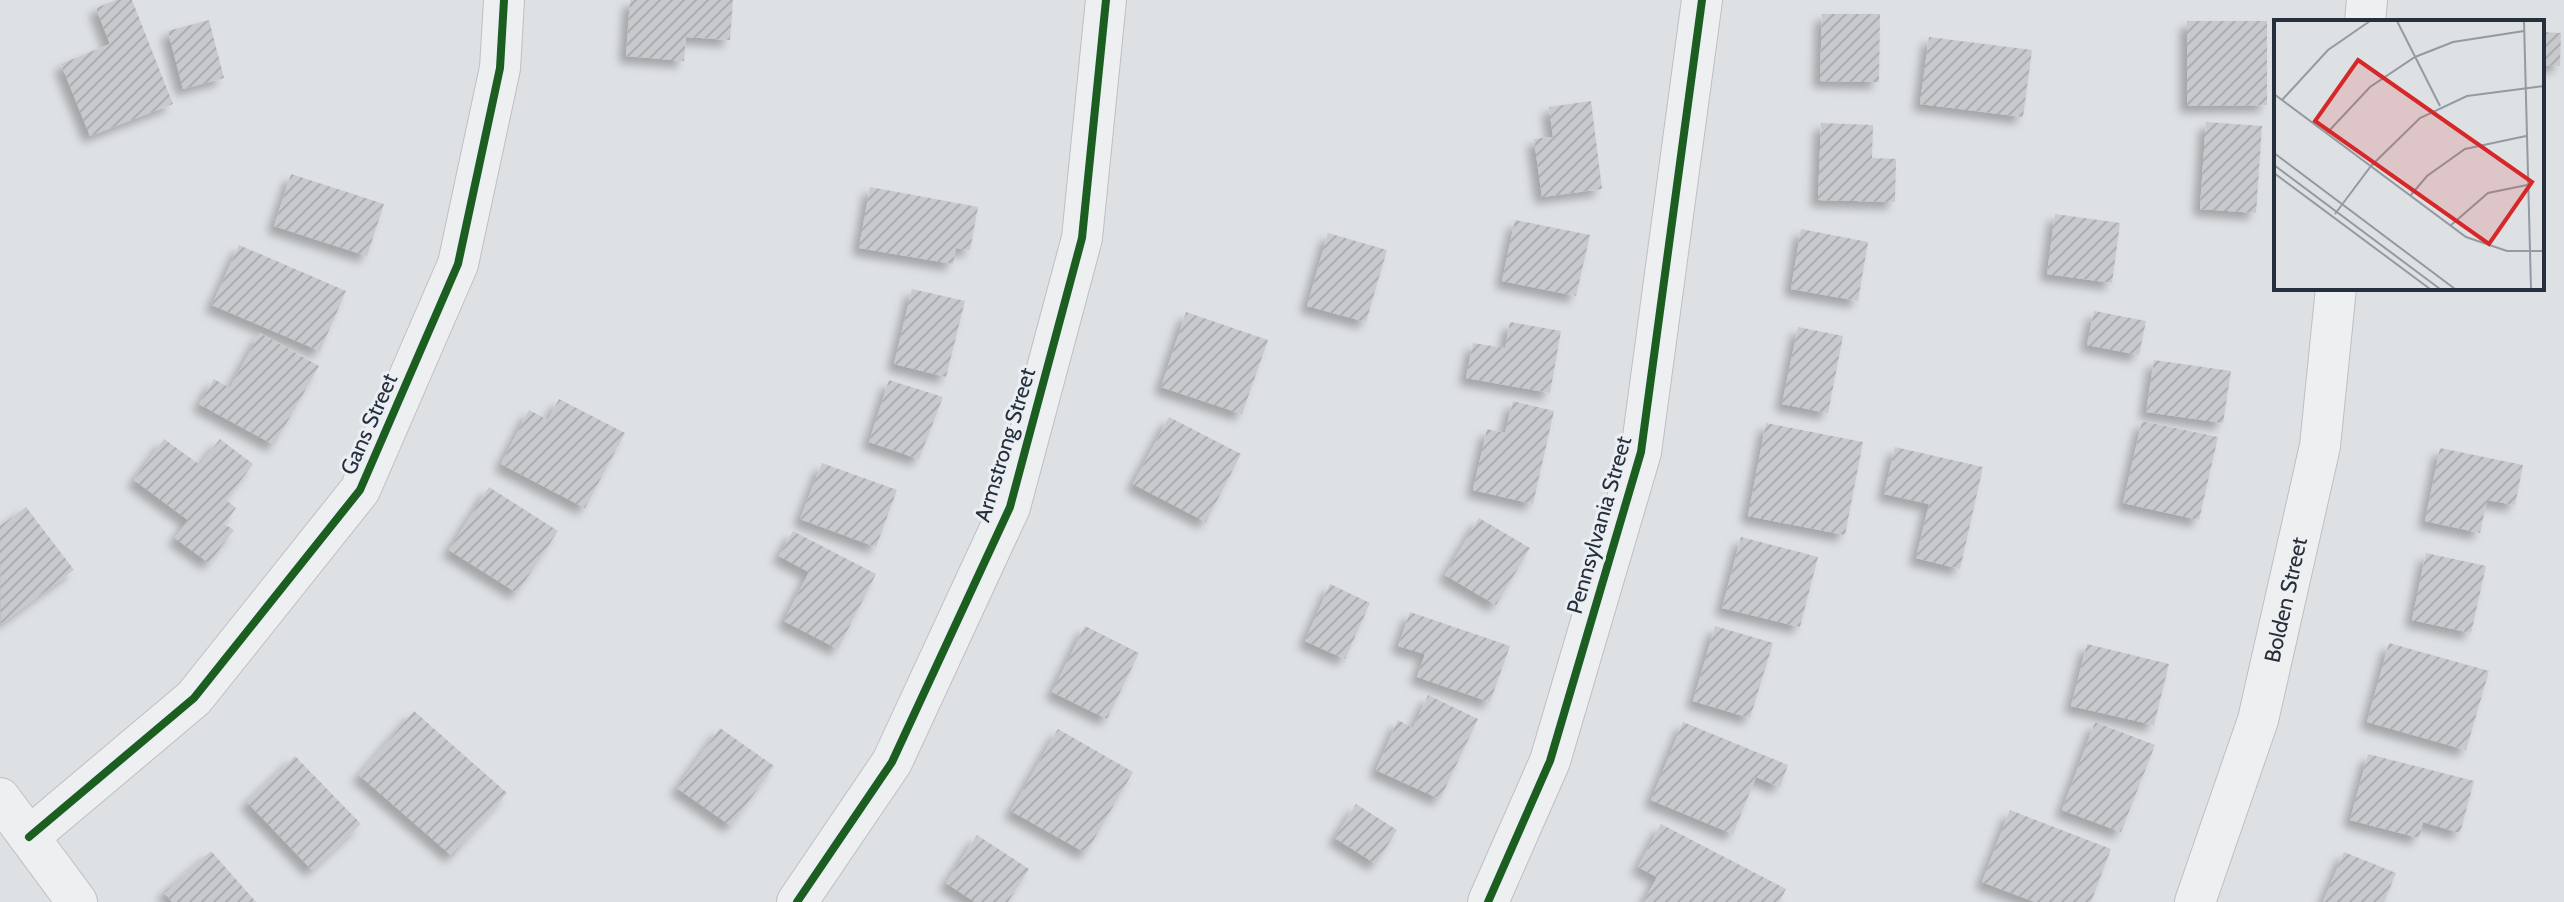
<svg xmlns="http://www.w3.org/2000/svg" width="2564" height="902" font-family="Cabin,sans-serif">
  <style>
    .building { fill: url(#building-hatch); filter: url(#shadow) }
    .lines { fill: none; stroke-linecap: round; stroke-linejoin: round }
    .street-casing { stroke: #bdbfc2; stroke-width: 42 }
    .street { stroke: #eeeff1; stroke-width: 40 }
    .cycleway-casing { stroke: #ebeff4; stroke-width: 13 }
    .cycleway { stroke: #1b5e20; stroke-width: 8 }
    .labels { text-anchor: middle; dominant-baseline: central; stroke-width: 6; stroke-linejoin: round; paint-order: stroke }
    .street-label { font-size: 22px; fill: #262f3c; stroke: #ebeff4 }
    .inset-road { fill: none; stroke: #949aa1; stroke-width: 2 }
    .view { fill: #d62828; fill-opacity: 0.15; stroke: #d62828; stroke-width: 4 }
    .inset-edge { fill: none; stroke: #262f3c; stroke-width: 4 }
  </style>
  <defs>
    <pattern id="building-hatch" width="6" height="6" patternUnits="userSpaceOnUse" patternTransform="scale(2)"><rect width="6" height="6" fill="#c7c9cc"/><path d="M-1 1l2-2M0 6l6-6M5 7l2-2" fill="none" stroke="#abadb0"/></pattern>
    <filter id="shadow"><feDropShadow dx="-7" dy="7" stdDeviation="4" flood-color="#0004"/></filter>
  </defs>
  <rect width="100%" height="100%" fill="#dee1e4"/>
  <g class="building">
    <path d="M 116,0 L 132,0 L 173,104 L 90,136 L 61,64 L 110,44 L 96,8 Z"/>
    <path d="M 630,0 L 733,0 L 730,40 L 686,37 L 684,61 L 626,56 Z"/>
    <path d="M 1822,14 L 1880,14 L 1879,82 L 1820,81 Z"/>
    <path d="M 209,20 L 224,78 L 183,89 L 168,31 Z"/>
    <path d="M 2187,21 L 2267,21 L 2267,105 L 2187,106 Z"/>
    <path d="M 2542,32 L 2561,33 L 2560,66 L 2542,65 Z"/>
    <path d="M 1929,37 L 2032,50 L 2023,117 L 1920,104 Z"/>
    <path d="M 1591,101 L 1602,189 L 1542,197 L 1534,139 L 1553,137 L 1549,107 Z"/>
    <path d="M 2206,122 L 2262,126 L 2256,213 L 2200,209 Z"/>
    <path d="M 1821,123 L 1873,125 L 1872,158 L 1896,159 L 1895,202 L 1818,200 Z"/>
    <path d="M 291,174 L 384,204 L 367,256 L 274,226 Z"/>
    <path d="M 870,187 L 978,207 L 970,250 L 956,248 L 953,264 L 859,248 Z"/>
    <path d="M 2055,214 L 2120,223 L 2112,283 L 2047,274 Z"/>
    <path d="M 1515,220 L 1590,235 L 1576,296 L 1502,281 Z"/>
    <path d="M 1801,229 L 1868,242 L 1858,301 L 1791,289 Z"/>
    <path d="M 1328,233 L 1387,250 L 1366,322 L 1307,306 Z"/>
    <path d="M 239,245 L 346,291 L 320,351 L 212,305 Z"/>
    <path d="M 912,289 L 965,301 L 946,377 L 894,364 Z"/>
    <path d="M 2094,311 L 2146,321 L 2139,355 L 2087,345 Z"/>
    <path d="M 1186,312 L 1268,340 L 1242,414 L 1161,387 Z"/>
    <path d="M 1510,322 L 1561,331 L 1550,393 L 1466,378 L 1473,343 L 1505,348 Z"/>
    <path d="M 1798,327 L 1843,336 L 1828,413 L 1782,404 Z"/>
    <path d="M 260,333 L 319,366 L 274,445 L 199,404 L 214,379 L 230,388 Z"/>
    <path d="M 2154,360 L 2231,371 L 2223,423 L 2146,412 Z"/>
    <path d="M 889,380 L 943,397 L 919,459 L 869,442 Z"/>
    <path d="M 559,399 L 625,433 L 585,508 L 501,464 L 529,410 L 548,420 Z"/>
    <path d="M 1513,401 L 1554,411 L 1533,504 L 1473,490 L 1487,429 L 1505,433 Z"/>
    <path d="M 1169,417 L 1241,454 L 1206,522 L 1133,484 Z"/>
    <path d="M 2142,421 L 2218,437 L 2199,520 L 2123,503 Z"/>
    <path d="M 1766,423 L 1863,442 L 1845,535 L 1748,516 Z"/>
    <path d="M 164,439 L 200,465 L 220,439 L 253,464 L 226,500 L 236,508 L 224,524 L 234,530 L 209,563 L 175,538 L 188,520 L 134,480 Z"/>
    <path d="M 1895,447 L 1983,467 L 1960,569 L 1916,558 L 1929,504 L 1884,494 Z"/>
    <path d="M 2440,448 L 2523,465 L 2515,505 L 2487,500 L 2480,533 L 2425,521 Z"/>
    <path d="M 822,463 L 897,490 L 876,547 L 800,519 Z"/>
    <path d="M 489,487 L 558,531 L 517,593 L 449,550 Z"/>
    <path d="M 26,507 L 74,570 L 1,624 L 0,526 Z"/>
    <path d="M 1479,518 L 1530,548 L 1496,605 L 1445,575 Z"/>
    <path d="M 793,531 L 876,574 L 838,649 L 784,621 L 809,572 L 779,556 Z"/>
    <path d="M 1741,537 L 1818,557 L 1800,627 L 1722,608 Z"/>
    <path d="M 2426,553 L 2486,566 L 2471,633 L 2412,620 Z"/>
    <path d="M 1330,584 L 1370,603 L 1345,659 L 1305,641 Z"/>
    <path d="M 1410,612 L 1510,646 L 1490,702 L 1417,677 L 1425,654 L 1398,646 Z"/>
    <path d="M 1085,626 L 1139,653 L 1107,719 L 1052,692 Z"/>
    <path d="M 1715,626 L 1773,643 L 1750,718 L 1693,701 Z"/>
    <path d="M 2389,643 L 2489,671 L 2466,750 L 2367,722 Z"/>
    <path d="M 2087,644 L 2169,664 L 2154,725 L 2071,706 Z"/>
    <path d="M 1428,695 L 1478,719 L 1440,799 L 1376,770 L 1398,720 L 1413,728 Z"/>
    <path d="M 414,711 L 507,793 L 452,856 L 359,775 Z"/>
    <path d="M 1683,722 L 1788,765 L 1780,787 L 1756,777 L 1733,834 L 1651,800 Z"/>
    <path d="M 2095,722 L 2155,745 L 2121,832 L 2062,810 Z"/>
    <path d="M 720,728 L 774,766 L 731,826 L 677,788 Z"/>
    <path d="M 1058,729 L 1133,772 L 1086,853 L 1011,811 Z"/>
    <path d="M 2368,754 L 2474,781 L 2460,833 L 2423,822 L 2419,838 L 2350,820 Z"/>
    <path d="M 295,756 L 361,824 L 312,870 L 247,802 Z"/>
    <path d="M 1356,804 L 1397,830 L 1376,864 L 1335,838 Z"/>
    <path d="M 2010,810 L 2111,849 L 2091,902 L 2035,902 L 1982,882 Z"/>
    <path d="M 1661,824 L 1786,889 L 1779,902 L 1644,902 L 1657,877 L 1638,867 Z"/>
    <path d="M 977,835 L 1029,869 L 1008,902 L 975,902 L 946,883 Z"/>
    <path d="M 211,851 L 256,902 L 172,902 L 164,892 Z"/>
    <path d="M 2344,852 L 2396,873 L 2384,902 L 2323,902 Z"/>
  </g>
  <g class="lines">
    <defs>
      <g id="street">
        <path d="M 2365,22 L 2367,0"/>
        <path d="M 0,798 L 77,902"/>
        <path d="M 29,837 L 194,698 L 360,490 L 458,264 L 500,68 L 504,0"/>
        <path d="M 797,902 L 892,762 L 1010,507 L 1082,238 L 1106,0"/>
        <path d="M 1488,902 L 1550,761 L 1641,452 L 1702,0"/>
        <path id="s1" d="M 2195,902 L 2258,720 L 2320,446 L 2336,288"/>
      </g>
    </defs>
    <use href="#street" class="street-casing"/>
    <use href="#street" class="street"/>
    <defs>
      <g id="cycleway">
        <path d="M 29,837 L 194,698 L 360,490 L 458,264 L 500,68 L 504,0"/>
        <path d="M 797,902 L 892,762 L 1010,507 L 1082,238 L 1106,0"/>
        <path d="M 1488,902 L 1550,761 L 1641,452 L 1702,0"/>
      </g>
    </defs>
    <use href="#cycleway" class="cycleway-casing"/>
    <use href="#cycleway" class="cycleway"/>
  </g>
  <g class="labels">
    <g class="street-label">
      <text transform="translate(369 424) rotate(-66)">Gans Street</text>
      <text transform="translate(1005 445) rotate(-73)">Armstrong Street</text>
      <text transform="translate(1599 525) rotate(-74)">Pennsylvania Street</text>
      <text stroke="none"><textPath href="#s1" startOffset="316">Bolden Street</textPath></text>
    </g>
  </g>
  <g transform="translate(2274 20)">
    <rect width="270" height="270" fill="#dee1e4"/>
    <path class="inset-road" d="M 123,1 L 166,86M 250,1 L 257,269M 0,74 L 192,217 L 233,231 L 270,231M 8,80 L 54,30 L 96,1M 53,113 L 96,67 L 141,37 L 179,22 L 250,11M 0,133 L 181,269M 0,145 L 166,269M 0,153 L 156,269M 136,176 L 153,156 L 191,129 L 252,116M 61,194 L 97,146 L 146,98 L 193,76 L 270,66M 176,206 L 214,173 L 253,165"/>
    <path class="view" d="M 84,40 L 258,162 L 215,224 L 41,101 Z"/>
    <rect width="270" height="270" class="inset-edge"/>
  </g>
</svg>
